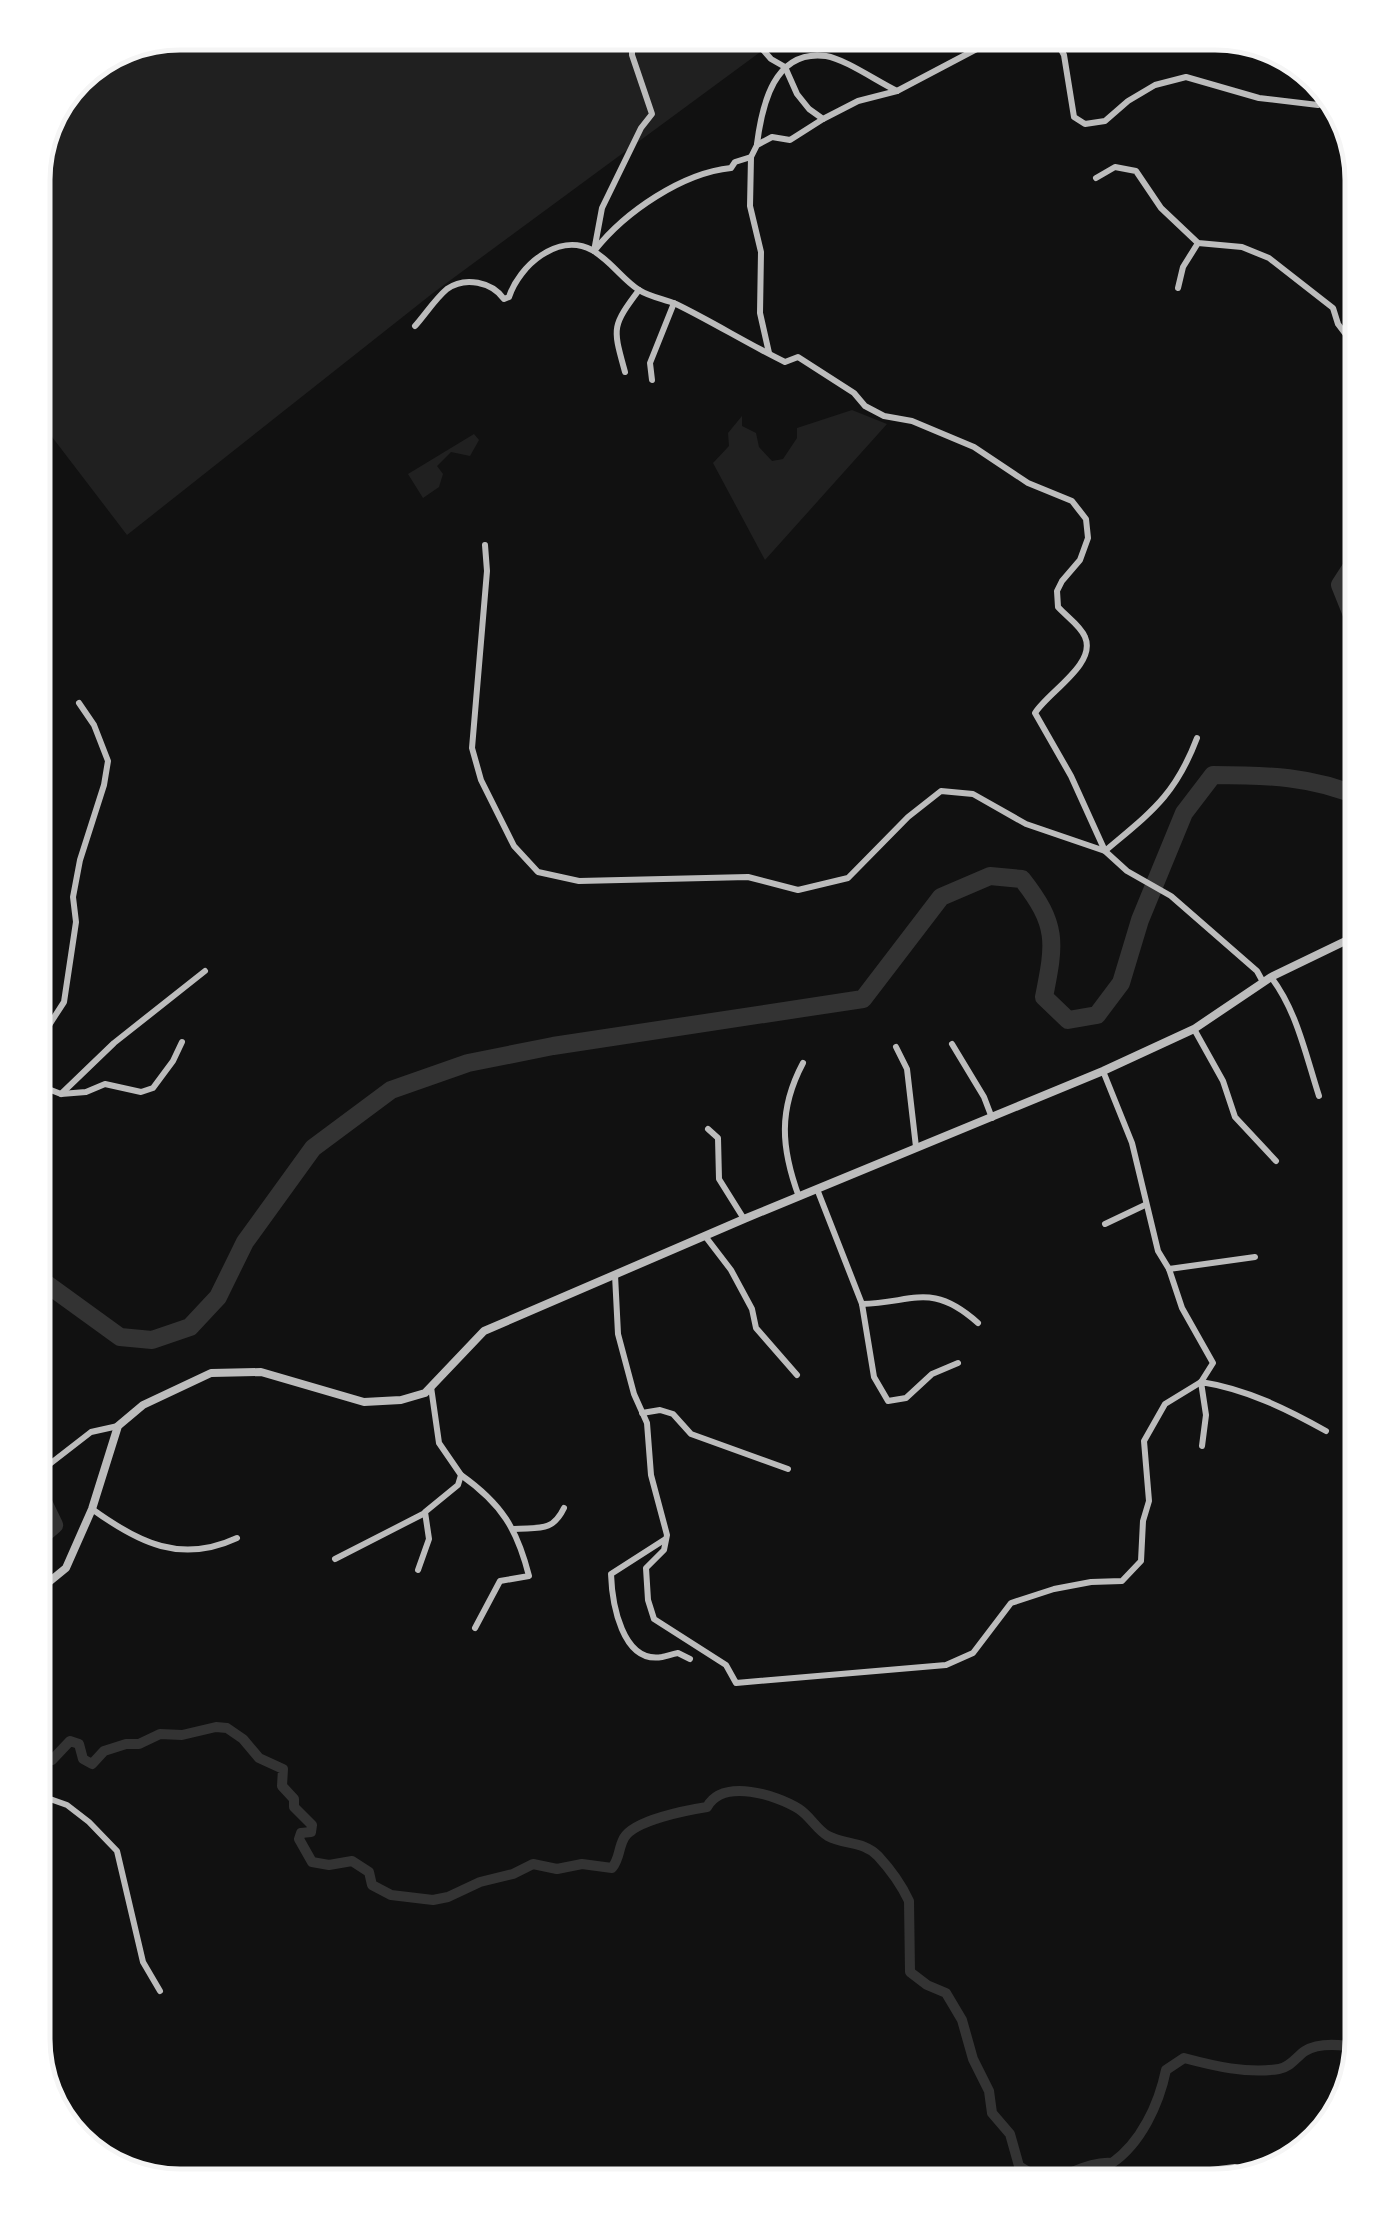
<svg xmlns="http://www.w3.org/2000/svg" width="1395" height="2219" font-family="Figtree,sans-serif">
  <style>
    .green { fill: #202020 }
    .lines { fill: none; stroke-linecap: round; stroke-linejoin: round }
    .canal { stroke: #333; stroke-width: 10 }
    .river { stroke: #333; stroke-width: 18 }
    .minor { stroke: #bcbcbc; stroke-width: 6 }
    .tertiary { stroke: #bcbcbc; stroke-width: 8 }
    .rim { fill: none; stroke: #f5f5f5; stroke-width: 5 }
  </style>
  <rect width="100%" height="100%" fill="#111"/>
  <g class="green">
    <path d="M 180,33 L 786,33 L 433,293 L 127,535 L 33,412 L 33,170 L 76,75 Z"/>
    <path d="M 852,410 L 887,424 L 765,560 L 713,463 L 729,446 L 728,433 L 742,416 L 742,426 L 756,433 L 759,447 L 772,461 L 783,459 L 797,438 L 797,428 Z"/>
    <path d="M 474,434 L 479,440 L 470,456 L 451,452 L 437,466 L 443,474 L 439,487 L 423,498 L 408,474 Z"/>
  </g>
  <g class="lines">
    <path class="canal" d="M 33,1756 L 52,1760 L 70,1741 L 79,1744 L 83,1759 L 92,1764 L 104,1751 L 126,1744 L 139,1744 L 160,1734 L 182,1735 L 216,1727 L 227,1728 L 243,1739 L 259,1758 L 283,1769 L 282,1786 L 294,1799 L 294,1807 L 312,1825 L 311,1832 L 301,1833 L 299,1839 L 312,1862 L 329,1865 L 352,1861 L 369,1872 L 372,1885 L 391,1895 L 433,1900 L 448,1897 L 480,1882 L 513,1874 L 533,1864 L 557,1869 L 582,1864 L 612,1868 C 620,1858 618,1849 624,1838 C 634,1820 688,1810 707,1807 C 723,1778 777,1795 799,1809 C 810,1816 817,1830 828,1836 C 845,1845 864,1841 878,1856 C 890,1869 902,1886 909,1901 L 910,1972 L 927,1985 L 946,1993 L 962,2020 L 973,2059 L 989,2091 L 992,2113 L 1010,2134 L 1019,2166 C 1026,2170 1033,2176 1041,2179 C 1056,2184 1087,2160 1112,2163 C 1141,2143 1159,2104 1166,2070 L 1184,2058 C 1214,2066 1247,2074 1279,2069 C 1291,2067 1296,2057 1305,2051 C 1319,2042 1345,2045 1360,2048"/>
    <g class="river">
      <path d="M 1362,640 L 1340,585 L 1362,551"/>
      <path d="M 33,1274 L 120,1337 L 152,1340 L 190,1327 L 218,1297 L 245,1242 L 313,1148 L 391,1090 L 468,1063 L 553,1046 L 863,999 L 941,897 L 990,876 L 1022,879 C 1058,925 1055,942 1044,997 L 1068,1020 L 1097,1015 L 1121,983 L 1140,920 L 1184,813 L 1213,775 C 1265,775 1314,776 1362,798"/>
      <path d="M 33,1543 L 54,1525 L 42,1500 L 33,1491"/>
    </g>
    <g class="minor">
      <path d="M 748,33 L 771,59 L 785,67 L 797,94 L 809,109 L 823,119 L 858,101 L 897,91 L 1007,33"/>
      <path d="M 1052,33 L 1064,55 L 1074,117 L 1085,124 L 1105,121 L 1128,101 L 1155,85 L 1186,77 L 1259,98 L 1318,105 L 1331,96"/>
      <path d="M 757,144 C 762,105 774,49 826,56 C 845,59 878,82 897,91"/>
      <path d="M 1096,178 L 1115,167 L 1136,171 L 1161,208 L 1198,243 L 1242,247 L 1269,258 L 1333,308 L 1338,324 L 1362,356"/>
      <path d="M 595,250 C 625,212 682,173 731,168 L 735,162 L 751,157"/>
      <path d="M 594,251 L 602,208 L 641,128 L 652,114 L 632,55 L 632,37 L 638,33"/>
      <path d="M 1178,288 L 1183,267 L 1198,243"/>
      <path d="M 415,326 C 425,315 435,299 447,289 C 465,276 492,282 504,299 L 509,297 C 519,266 558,232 592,250 C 611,261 622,279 639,290 C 650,297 664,299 676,304 C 713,322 748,344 785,362 L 798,357 L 854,393 L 865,406 L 884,416 L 912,421 L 974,447 L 1028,483 L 1072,501 L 1086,519 L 1088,538 L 1080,560 L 1062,581 L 1057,591 L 1058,607 C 1066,616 1081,626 1085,637 C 1097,664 1048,692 1035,713 L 1071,776 L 1105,851 L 1127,871 L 1171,896 L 1257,971 L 1263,982"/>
      <path d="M 769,353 L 760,313 L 761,252 L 750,206 L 751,157 L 757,145 L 772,137 L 790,140 L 823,119"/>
      <path d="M 625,372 C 613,328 611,327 639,290"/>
      <path d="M 652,380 L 650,363 L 674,303"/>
      <path d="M 485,545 L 487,571 L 472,748 L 481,780 L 514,846 L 538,872 L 579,881 L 748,877 L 798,890 L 848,878 L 908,817 L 941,791 L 973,794 L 1026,824 L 1105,851 C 1151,812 1175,796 1197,738"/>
      <path d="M 1271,977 C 1297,1011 1306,1056 1319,1096"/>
      <path d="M 1194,1029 L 1223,1081 L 1235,1117 L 1276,1161"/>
      <path d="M 952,1044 L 984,1097 L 992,1118"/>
      <path d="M 896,1047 L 907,1069 L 916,1147"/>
      <path d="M 33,1050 L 64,1002 L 76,922 L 73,897 L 80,860 L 104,785 L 108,761 L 94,725 L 79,703"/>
      <path d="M 33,1083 L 61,1094 L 86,1092 L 105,1084 L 141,1092 L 153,1088 L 173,1061 L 182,1042"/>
      <path d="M 61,1094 L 114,1043 L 205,971"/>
      <path d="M 708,1129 L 718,1138 L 719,1179 L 744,1219"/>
      <path d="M 817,1189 L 862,1304 L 874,1377 L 888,1401 L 906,1398 L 932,1374 L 958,1363"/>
      <path d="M 799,1197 C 781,1148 778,1110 803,1063"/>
      <path d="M 1105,1224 L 1145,1205"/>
      <path d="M 705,1236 L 731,1270 L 752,1309 L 756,1328 L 797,1375"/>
      <path d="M 1169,1269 L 1255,1257"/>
      <path d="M 615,1275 L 618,1334 L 634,1394 L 647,1423 L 651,1475 L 667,1535 L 664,1550 L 646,1568 L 648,1600 L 654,1619 L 726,1665 L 736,1683 L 946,1665 L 973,1653 L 1011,1603 L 1054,1589 L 1091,1582 L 1122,1581 L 1141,1561 L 1143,1521 L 1149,1501 L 1144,1441 L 1165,1404 L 1201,1382 L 1213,1363 L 1182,1308 L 1169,1269 L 1158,1251 L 1132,1143 L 1103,1071"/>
      <path d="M 862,1304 C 913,1303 931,1281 978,1323"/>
      <path d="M 642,1413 L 660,1410 L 673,1414 L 691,1434 L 788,1469"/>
      <path d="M 1202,1446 L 1206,1415 L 1201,1382 C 1246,1389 1287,1409 1326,1431"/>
      <path d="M 461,1475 C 502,1504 517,1529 529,1576 L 500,1581 L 475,1628"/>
      <path d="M 33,1477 L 91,1432 L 118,1426"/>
      <path d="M 92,1509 C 139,1543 181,1564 237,1538"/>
      <path d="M 514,1529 C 538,1527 552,1533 564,1508"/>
      <path d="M 664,1540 L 611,1574 C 612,1603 622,1664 662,1657 C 667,1656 672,1654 678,1653 L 690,1659"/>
      <path d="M 335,1559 L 423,1514"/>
      <path d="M 418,1570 L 429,1539 L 425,1512 L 458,1485 L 461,1475 L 439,1443 L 431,1387"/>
      <path d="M 33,1793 L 67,1805 L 89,1822 L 117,1851 L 143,1962 L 160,1991"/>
      <path d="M 1202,2171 L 1235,2167 L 1260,2176"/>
    </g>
    <path class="tertiary" d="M 33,1595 L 66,1568 L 92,1509 L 118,1426 L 143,1405 L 211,1373 L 261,1372 L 364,1402 L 401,1400 L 425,1393 L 484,1331 L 744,1219 L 1103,1071 L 1194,1029 L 1271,977 L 1362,933"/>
  </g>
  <path d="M0 0H1395V2219H0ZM180 50H1215A130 130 0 0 1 1345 180V2039A130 130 0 0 1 1215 2169H180A130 130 0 0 1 50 2039V180A130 130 0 0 1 180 50Z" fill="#fff" fill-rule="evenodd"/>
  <path class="rim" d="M180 50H1215A130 130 0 0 1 1345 180V2039A130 130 0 0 1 1215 2169H180A130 130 0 0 1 50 2039V180A130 130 0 0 1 180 50Z"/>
</svg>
